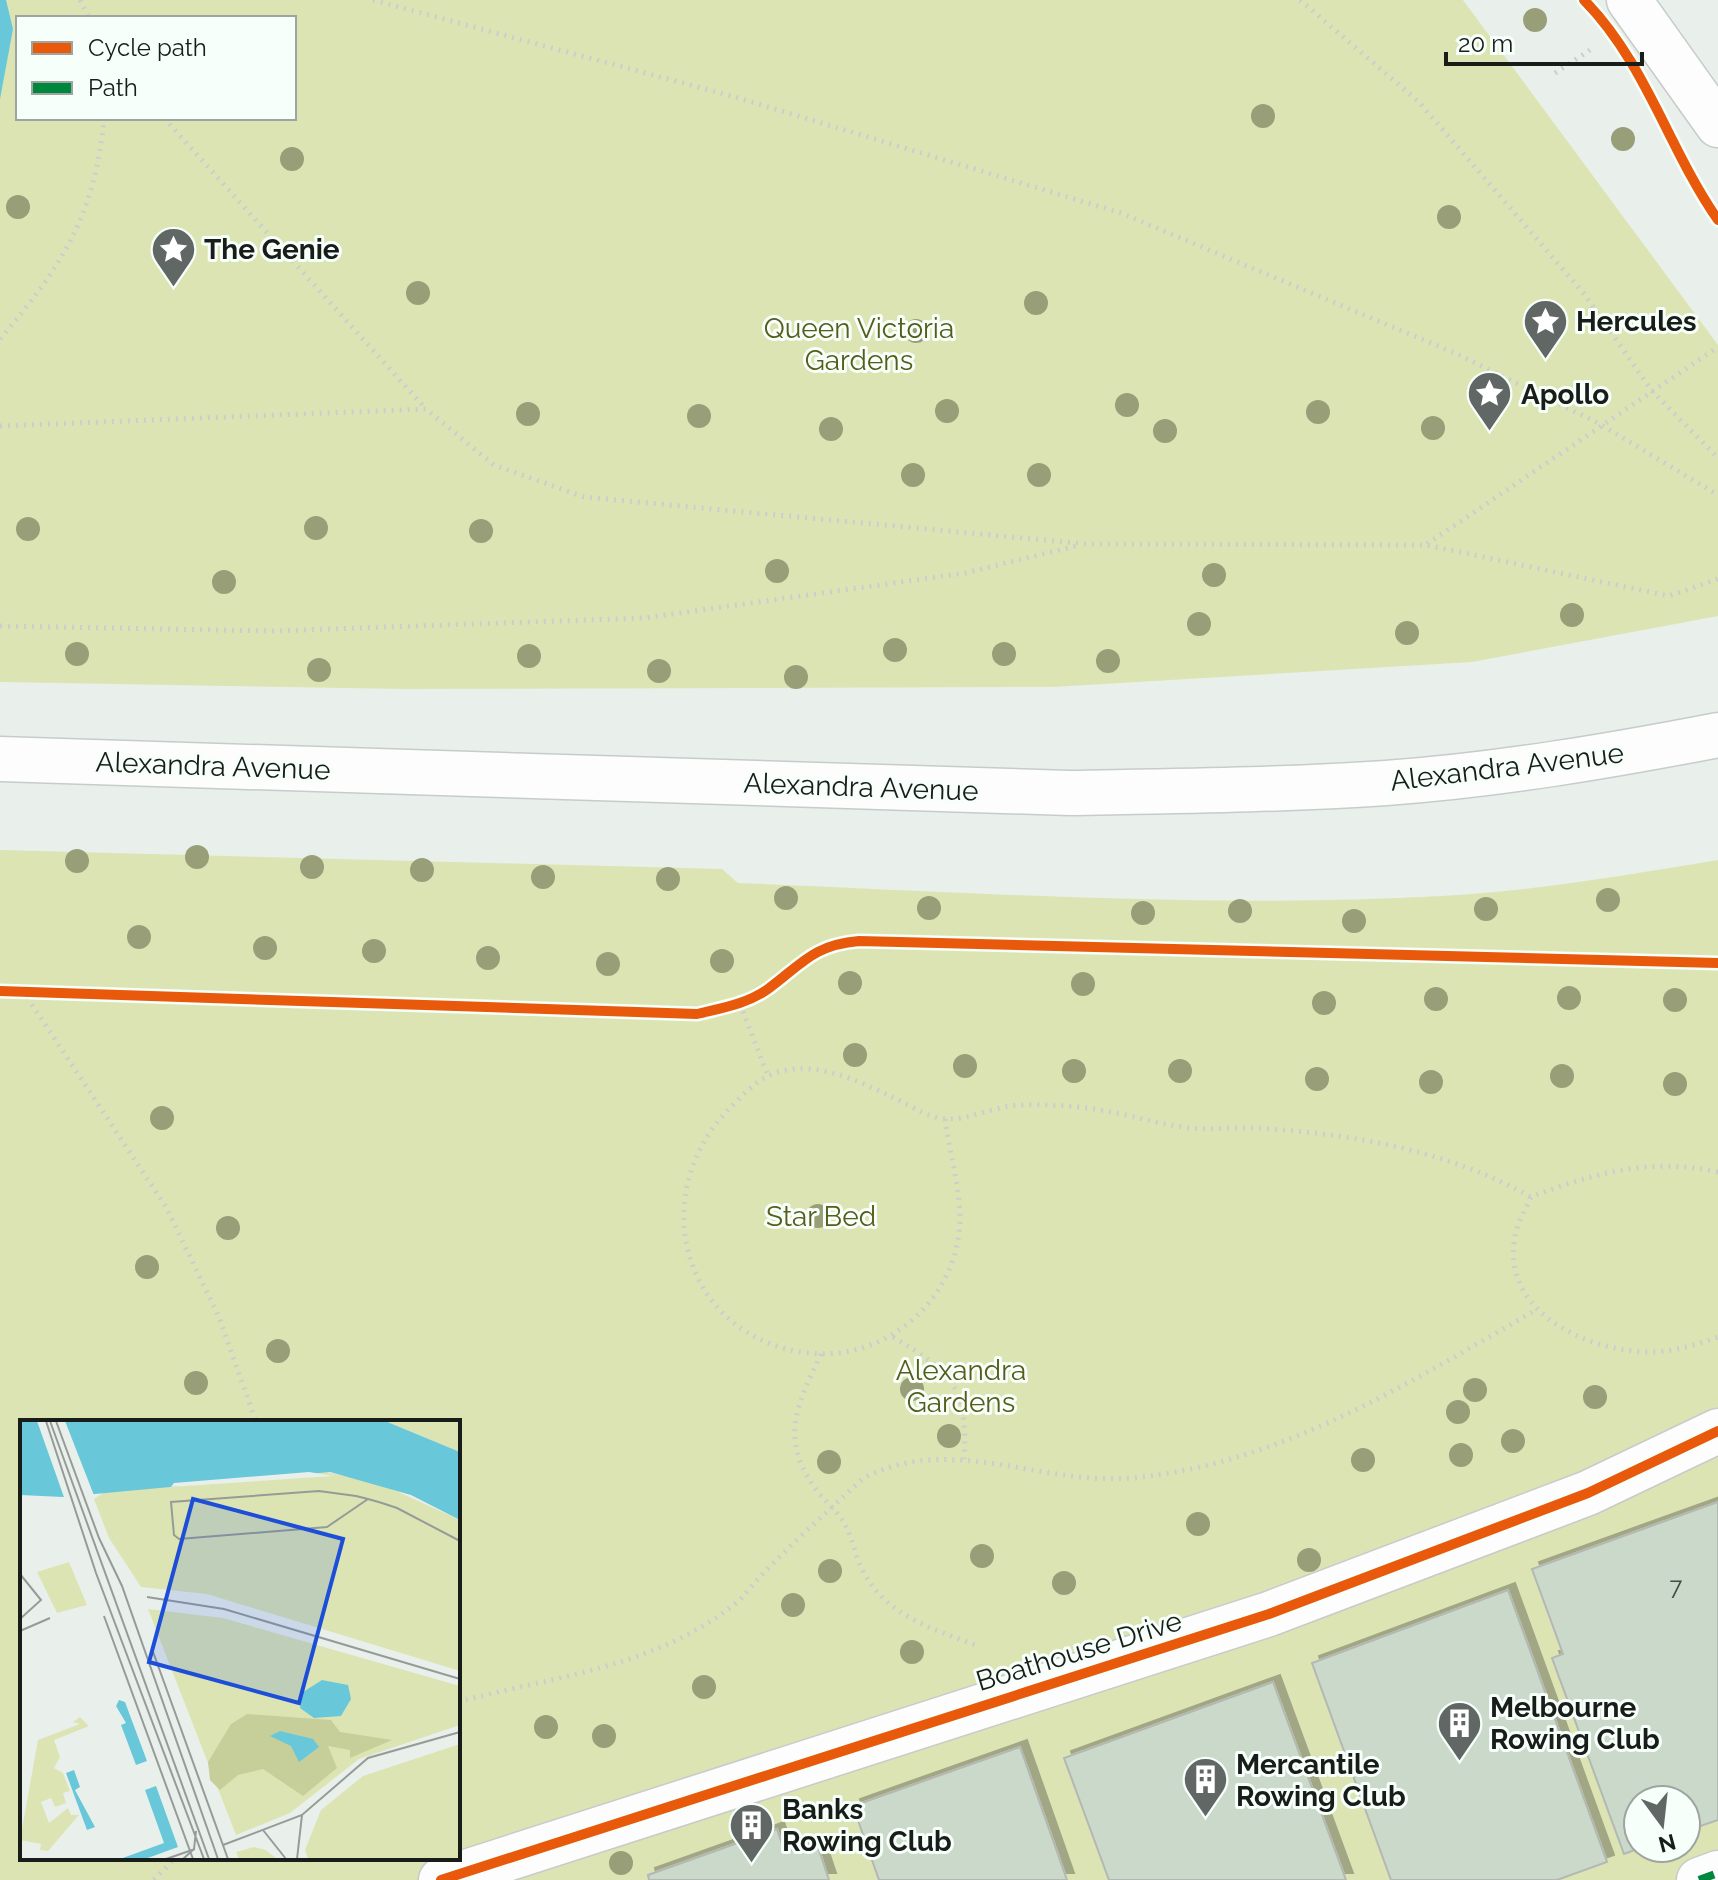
<svg xmlns="http://www.w3.org/2000/svg" width="1718" height="1880" font-family="Raleway,sans-serif">
  <style>
    .green { fill: #dce4b4; fill-rule: evenodd }
    .water { fill: #68c8da }
    .building { fill: #cad9c9; stroke: #b4b8b4; stroke-width: 2; filter: url(#shadow) }
    .lines { fill: none; stroke-linecap: round; stroke-linejoin: round }
    .minor-casing { stroke: #c6ccc9; stroke-width: 47 }
    .major-casing { stroke: #c6ccc9; stroke-width: 47 }
    .highway-casing { stroke: #c6ccc9; stroke-width: 47 }
    .path { stroke: #cccecd; stroke-width: 5; stroke-dasharray: 2 6; stroke-linecap: butt }
    .minor { stroke: #fcfdfc; stroke-width: 44 }
    .major { stroke: #fcfdfc; stroke-width: 44 }
    .highway { stroke: #fcfdfc; stroke-width: 44 }
    .quiet { stroke: #00873e; stroke-width: 8; stroke-dasharray: 16 8; stroke-linecap: butt }
    .cycleway-casing { stroke: #f7fffb; stroke-width: 15 }
    .cycleway { stroke: #e8590c; stroke-width: 10 }
    .tree { fill: #989f78 }
    .labels { text-anchor: middle; dominant-baseline: central; stroke-width: 6; stroke-linejoin: round; paint-order: stroke }
    .number-label { font-size: 24px; fill: #444c46 }
    .poi-label { font-size: 28px; font-weight: bold; fill: #181d1a; stroke: #f7fffb; text-anchor: start }
    .park-label { font-size: 28px; fill: #565c19; stroke: #f7fffb }
    .street-label { font-size: 28px; fill: #181d1a; stroke: #f7fffb }
    .inset-road { fill: none; stroke: #959c98; stroke-width: 2 }
    .view { fill: #1d4ed8; fill-opacity: 0.15; stroke: #1d4ed8; stroke-width: 4 }
    .inset-edge { fill: none; stroke: #181d1a; stroke-width: 4 }
  </style>
  <defs>
    <filter id="shadow"><feDropShadow dx="7" dy="-7" stdDeviation="0" flood-color="#0004"/></filter>
  </defs>
  <rect width="100%" height="100%" fill="#e9f0ec"/>
  <g class="green">
    <path d="M 0,0 L 1463,0 L 1718,345 L 1718,616 L 1472,662 L 1053,687 L 404,689 L 0,682 ZM 18,18 L 294,18 L 294,118 L 18,118 Z"/>
    <path d="M 0,850 L 722,869 L 738,883 C 972,892 1207,909 1441,896 C 1534,891 1627,875 1718,860 L 1718,1880 L 0,1880 ZM 22,1422 L 458,1422 L 458,1858 L 22,1858 ZM 1638,1800 L 1686,1800 L 1686,1848 L 1638,1848 Z"/>
  </g>
  <path class="water" d="M 0,0 L 6,0 L 13,29 L 0,99 Z"/>
  <g class="building">
    <path d="M 1718,1502 L 1718,1820 L 1686,1831 L 1686,1800 L 1638,1800 L 1640,1848 L 1624,1854 L 1552,1658 L 1563,1654 L 1532,1569 Z"/>
    <path d="M 1508,1590 L 1607,1862 L 1557,1880 L 1391,1880 L 1312,1663 Z"/>
    <path d="M 1273,1682 L 1346,1880 L 1109,1880 L 1064,1758 Z"/>
    <path d="M 1020,1747 L 1067,1880 L 879,1880 L 853,1806 Z"/>
    <path d="M 777,1829 L 785,1853 L 816,1841 L 829,1880 L 649,1880 L 648,1875 Z"/>
  </g>
  <g class="lines">
    <defs>
      <g id="minor">
        <path d="M 441,1880 L 1269,1614 L 1588,1493 L 1718,1431"/>
        <path d="M 1699,1880 L 1718,1873"/>
      </g>
      <path id="major" d="M 1629,0 L 1718,125"/>
      <path id="highway" d="M 0,759 L 1069,793 C 1175,791 1280,790 1386,783 C 1497,775 1609,756 1718,735"/>
    </defs>
    <use href="#minor" class="minor-casing"/>
    <use href="#major" class="major-casing"/>
    <use href="#highway" class="highway-casing"/>
    <g class="path">
      <path d="M 80,0 L 89,18"/>
      <path d="M 373,0 L 735,97 L 1121,213 L 1457,354 L 1600,424 L 1718,495"/>
      <path d="M 1300,0 L 1419,102 L 1585,295 L 1651,390 L 1718,458"/>
      <path d="M 1555,73 L 1590,50"/>
      <path d="M 164,118 L 425,408"/>
      <path d="M 0,339 C 62,266 95,216 104,118"/>
      <path d="M 0,426 L 426,409 L 494,465 L 584,497 L 1087,544 L 1426,545 L 1669,596 L 1718,579"/>
      <path d="M 1427,544 L 1718,347"/>
      <path d="M 0,626 L 272,631 L 644,618 L 965,573 L 1080,545"/>
      <path d="M 23,991 L 166,1207 L 219,1317 L 256,1422"/>
      <path d="M 740,1004 L 768,1076"/>
      <path d="M 945,1119 C 949,1151 959,1183 960,1215 C 961,1297 888,1362 808,1353 C 683,1338 645,1196 728,1110 C 739,1099 754,1082 768,1076 C 807,1057 855,1079 890,1096 C 907,1103 927,1118 946,1119 C 969,1120 995,1106 1019,1105 C 1052,1104 1084,1106 1116,1113 C 1141,1118 1164,1125 1190,1128 C 1212,1130 1235,1127 1257,1128 C 1352,1134 1447,1150 1531,1197"/>
      <path d="M 1718,1172 C 1651,1157 1594,1173 1531,1197 C 1526,1209 1517,1223 1515,1237 C 1500,1312 1590,1353 1652,1352 C 1675,1351 1696,1345 1718,1337"/>
      <path d="M 893,1337 C 953,1373 968,1387 964,1459"/>
      <path d="M 821,1354 C 798,1404 779,1436 814,1487 C 823,1500 838,1511 845,1525 C 853,1539 855,1556 863,1571 C 886,1616 933,1629 978,1646"/>
      <path d="M 458,1702 C 554,1676 654,1668 735,1604 C 744,1597 751,1586 759,1578 C 785,1550 814,1524 842,1498 C 850,1491 860,1479 870,1475 C 955,1435 1044,1486 1132,1478 C 1282,1464 1408,1383 1536,1310"/>
      <path d="M 154,1880 L 175,1858"/>
    </g>
    <use href="#minor" class="minor"/>
    <use href="#major" class="major"/>
    <use href="#highway" class="highway"/>
    <path class="quiet" d="M 1699,1880 L 1718,1873"/>
    <defs>
      <g id="cycleway">
        <path d="M 1584,0 C 1646,63 1669,150 1718,220"/>
        <path d="M 0,991 L 697,1014 C 721,1008 747,1004 768,989 C 802,964 813,945 859,941 L 1718,963"/>
        <path d="M 441,1880 L 1269,1614 L 1588,1493 L 1718,1431"/>
      </g>
    </defs>
    <use href="#cycleway" class="cycleway-casing"/>
    <use href="#cycleway" class="cycleway"/>
  </g>
  <g class="tree">
    <circle cx="1535" cy="20" r="12"/>
    <circle cx="1263" cy="116" r="12"/>
    <circle cx="1623" cy="139" r="12"/>
    <circle cx="292" cy="159" r="12"/>
    <circle cx="18" cy="207" r="12"/>
    <circle cx="1449" cy="217" r="12"/>
    <circle cx="418" cy="293" r="12"/>
    <circle cx="1036" cy="303" r="12"/>
    <circle cx="916" cy="331" r="12"/>
    <circle cx="1127" cy="405" r="12"/>
    <circle cx="947" cy="411" r="12"/>
    <circle cx="1318" cy="412" r="12"/>
    <circle cx="528" cy="414" r="12"/>
    <circle cx="699" cy="416" r="12"/>
    <circle cx="1433" cy="428" r="12"/>
    <circle cx="831" cy="429" r="12"/>
    <circle cx="1165" cy="431" r="12"/>
    <circle cx="913" cy="475" r="12"/>
    <circle cx="1039" cy="475" r="12"/>
    <circle cx="316" cy="528" r="12"/>
    <circle cx="28" cy="529" r="12"/>
    <circle cx="481" cy="531" r="12"/>
    <circle cx="777" cy="571" r="12"/>
    <circle cx="1214" cy="575" r="12"/>
    <circle cx="224" cy="582" r="12"/>
    <circle cx="1572" cy="615" r="12"/>
    <circle cx="1199" cy="624" r="12"/>
    <circle cx="1407" cy="633" r="12"/>
    <circle cx="895" cy="650" r="12"/>
    <circle cx="77" cy="654" r="12"/>
    <circle cx="1004" cy="654" r="12"/>
    <circle cx="529" cy="656" r="12"/>
    <circle cx="1108" cy="661" r="12"/>
    <circle cx="319" cy="670" r="12"/>
    <circle cx="659" cy="671" r="12"/>
    <circle cx="796" cy="677" r="12"/>
    <circle cx="197" cy="857" r="12"/>
    <circle cx="77" cy="861" r="12"/>
    <circle cx="312" cy="867" r="12"/>
    <circle cx="422" cy="870" r="12"/>
    <circle cx="543" cy="877" r="12"/>
    <circle cx="668" cy="879" r="12"/>
    <circle cx="786" cy="898" r="12"/>
    <circle cx="1608" cy="900" r="12"/>
    <circle cx="929" cy="908" r="12"/>
    <circle cx="1486" cy="909" r="12"/>
    <circle cx="1240" cy="911" r="12"/>
    <circle cx="1143" cy="913" r="12"/>
    <circle cx="1354" cy="921" r="12"/>
    <circle cx="139" cy="937" r="12"/>
    <circle cx="265" cy="948" r="12"/>
    <circle cx="374" cy="951" r="12"/>
    <circle cx="488" cy="958" r="12"/>
    <circle cx="722" cy="961" r="12"/>
    <circle cx="608" cy="964" r="12"/>
    <circle cx="850" cy="983" r="12"/>
    <circle cx="1083" cy="984" r="12"/>
    <circle cx="1569" cy="998" r="12"/>
    <circle cx="1436" cy="999" r="12"/>
    <circle cx="1675" cy="1000" r="12"/>
    <circle cx="1324" cy="1003" r="12"/>
    <circle cx="855" cy="1055" r="12"/>
    <circle cx="965" cy="1066" r="12"/>
    <circle cx="1074" cy="1071" r="12"/>
    <circle cx="1180" cy="1071" r="12"/>
    <circle cx="1562" cy="1076" r="12"/>
    <circle cx="1317" cy="1079" r="12"/>
    <circle cx="1431" cy="1082" r="12"/>
    <circle cx="1675" cy="1084" r="12"/>
    <circle cx="162" cy="1118" r="12"/>
    <circle cx="818" cy="1216" r="12"/>
    <circle cx="228" cy="1228" r="12"/>
    <circle cx="147" cy="1267" r="12"/>
    <circle cx="278" cy="1351" r="12"/>
    <circle cx="196" cy="1383" r="12"/>
    <circle cx="912" cy="1389" r="12"/>
    <circle cx="1475" cy="1390" r="12"/>
    <circle cx="1595" cy="1397" r="12"/>
    <circle cx="1458" cy="1412" r="12"/>
    <circle cx="949" cy="1436" r="12"/>
    <circle cx="1513" cy="1441" r="12"/>
    <circle cx="1461" cy="1455" r="12"/>
    <circle cx="1363" cy="1460" r="12"/>
    <circle cx="829" cy="1462" r="12"/>
    <circle cx="1198" cy="1524" r="12"/>
    <circle cx="982" cy="1556" r="12"/>
    <circle cx="1309" cy="1560" r="12"/>
    <circle cx="830" cy="1571" r="12"/>
    <circle cx="1064" cy="1583" r="12"/>
    <circle cx="793" cy="1605" r="12"/>
    <circle cx="912" cy="1652" r="12"/>
    <circle cx="704" cy="1687" r="12"/>
    <circle cx="546" cy="1727" r="12"/>
    <circle cx="604" cy="1736" r="12"/>
    <circle cx="621" cy="1863" r="12"/>
  </g>
  <defs>
    <symbol id="sight-pin" viewBox="-11 -11 22 30"><path d="M0 17L-7.5 6A9.5 9.5 0 1 1 7.5 6Z" fill="#616764" stroke="#f7fffb"/><path d="M0-6L1.8-2.2L6-1.7L2.9 1.2L3.7 5.4L0 3.3L-3.7 5.4L-2.9 1.2L-6-1.7L-1.8-2.2Z" fill="#fff"/></symbol>
    <symbol id="building-pin" viewBox="-11 -11 22 30"><path d="M0 17L-7.5 6A9.5 9.5 0 1 1 7.5 6Z" fill="#616764" stroke="#f7fffb"/><path d="M-4-6H4V6H1V3H-1V6H-4ZM-2.5-4.3h1.7v1.8h-1.7ZM.8-4.3h1.7v1.8H.8ZM-2.5-1h1.7V.8h-1.7ZM.8-1h1.7V.8H.8Z" fill="#fff"/></symbol>
  </defs>
  <g fill-rule="evenodd">
    <use href="#sight-pin" x="148" y="224" width="51" height="69"/>
    <use href="#sight-pin" x="1520" y="296" width="51" height="69"/>
    <use href="#sight-pin" x="1464" y="368" width="51" height="69"/>
    <use href="#building-pin" x="1434" y="1698" width="51" height="69"/>
    <use href="#building-pin" x="1180" y="1754" width="51" height="69"/>
    <use href="#building-pin" x="726" y="1800" width="51" height="69"/>
  </g>
  <g class="labels">
    <g class="number-label">
      <text x="1676" y="1586">7</text>
    </g>
    <g class="poi-label">
      <text x="204" y="249">The Genie</text>
      <text x="1576" y="321">Hercules</text>
      <text x="1521" y="394">Apollo</text>
      <text x="1490" y="1707">Melbourne<tspan x="1490" dy="32">Rowing Club</tspan></text>
      <text x="1236" y="1764">Mercantile<tspan x="1236" dy="32">Rowing Club</tspan></text>
      <text x="782" y="1809">Banks<tspan x="782" dy="32">Rowing Club</tspan></text>
    </g>
    <g class="park-label">
      <text x="859" y="328">Queen Victoria<tspan x="859" dy="32">Gardens</tspan></text>
      <text x="821" y="1216">Star Bed</text>
      <text x="961" y="1370">Alexandra<tspan x="961" dy="32">Gardens</tspan></text>
    </g>
    <g class="street-label">
      <text transform="translate(213 766) rotate(2)">Alexandra Avenue</text>
      <text transform="translate(1507 767) rotate(-7)">Alexandra Avenue</text>
      <text transform="translate(861 787) rotate(2)">Alexandra Avenue</text>
      <text transform="translate(1079 1651) rotate(-17)">Boathouse Drive</text>
    </g>
  </g>
  <g transform="translate(20 1420)">
    <rect width="440" height="440" fill="#e9f0ec"/>
    <path d="M 365,1 L 440,1 L 440,32 ZM 301,51 L 361,64 L 440,100 L 440,251 L 187,174 L 121,167 L 89,118 L 74,79 L 89,69 ZM 49,142 L 67,185 L 37,193 L 17,152 ZM 128,189 L 203,198 L 440,266 L 440,305 L 339,339 L 270,393 L 216,415 ZM 60,297 L 69,306 L 34,320 L 40,337 L 34,348 L 43,353 L 50,371 L 43,373 L 46,383 L 35,387 L 31,378 L 21,382 L 29,403 L 48,388 L 51,395 L 59,395 L 28,431 L 20,430 L 21,424 L 0,420 L 18,320 L 60,304 L 53,302 ZM 440,324 L 440,439 L 288,439 L 285,430 L 301,390 L 343,356 ZM 234,427 L 246,430 L 257,439 L 219,439 L 216,432 Z" fill="#dce4b4"/>
    <path d="M 227,294 L 311,300 L 320,312 L 372,320 L 330,338 L 330,330 L 308,326 L 317,348 L 283,376 L 243,349 L 218,355 L 200,370 L 190,360 L 188,342 L 211,304 Z" fill="#c6ce9a"/>
    <path d="M 0,1 L 365,1 L 440,32 L 440,100 L 391,75 L 310,52 L 43,77 L 0,75 ZM 302,260 L 328,265 L 331,279 L 321,296 L 294,298 L 280,288 L 283,272 ZM 99,280 L 105,282 L 127,341 L 116,345 L 101,305 L 106,303 L 96,286 ZM 260,311 L 293,319 L 299,327 L 279,342 L 271,326 L 250,316 ZM 54,350 L 60,367 L 55,370 L 75,407 L 67,410 L 46,353 ZM 136,366 L 158,427 L 125,439 L 100,439 L 144,423 L 125,370 Z" fill="#68c8da"/>
    <path d="M 17,1 L 45,1 L 75,78 L 45,80 ZM 289,52 L 313,56 L 151,67 L 154,63 Z" fill="#e9f0ec"/>
    <path class="inset-road" d="M 26,1 L 76,153 L 184,439M 30,1 L 189,439M 36,1 L 79,118 L 102,166 L 198,439M 348,79 L 307,107 L 159,119 L 154,115 L 151,82 L 299,71 L 336,76 L 348,79 L 362,83 L 377,88 L 440,121M 0,154 L 21,180 L 0,199M 127,177 L 204,189 L 440,259M 84,196 L 173,439M 0,211 L 30,198M 132,229 L 208,439M 243,410 L 266,439M 203,425 L 282,395 L 348,338 L 440,312M 146,439 L 175,429M 163,439 L 174,429 L 176,411M 277,439 L 282,395"/>
    <path class="view" d="M 173,79 L 323,119 L 279,283 L 129,242 Z"/>
    <rect width="440" height="440" class="inset-edge"/>
  </g>
  <rect x="16" y="16" width="280" height="104" fill="#f7fffb" stroke="#9ea5a1" stroke-width="2"/>
  <rect x="32" y="42" width="40" height="12" fill="#e8590c" stroke="#9ea5a1" stroke-width="2"/>
  <text x="88" y="56" font-size="24" fill="#181d1a">Cycle path</text>
  <rect x="32" y="82" width="40" height="12" fill="#00873e" stroke="#9ea5a1" stroke-width="2"/>
  <text x="88" y="96" font-size="24" fill="#181d1a">Path</text>
  <g transform="translate(1662 1824) rotate(165)"><circle r="38" fill="#f7fffb" stroke="#9ea5a1" stroke-width="2"/>
  <path d="M0-6L14 30L0 20L-14 30Z" fill="#616764"/>
  <text y="-12" font-size="22" font-weight="bold" text-anchor="middle" fill="#181d1a">N</text>
  </g>
  <path d="M1446 52v12h196v-12" fill="none" stroke="#181d1a" stroke-width="4"/>
  <text x="1458" y="52" font-size="24" fill="#181d1a" stroke="#f7fffb" stroke-width="6" paint-order="stroke">20 m</text>
</svg>
